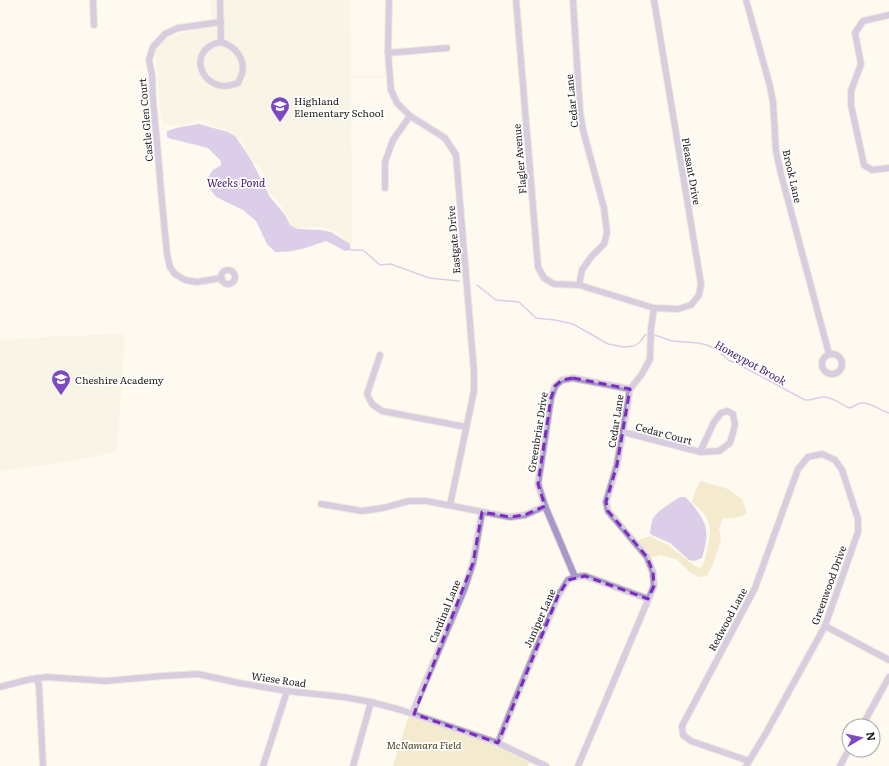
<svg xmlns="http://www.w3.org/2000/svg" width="889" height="766" font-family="Literata,serif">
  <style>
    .built { fill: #f4efdc }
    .green { fill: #e8d8a4 }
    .water { fill: #b39ae2 }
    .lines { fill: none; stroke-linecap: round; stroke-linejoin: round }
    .stream { stroke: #b39ae2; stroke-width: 1.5 }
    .minor-casing { stroke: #dbd7ce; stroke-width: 8 }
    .minor { stroke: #a897ca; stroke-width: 6 }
    .marked { fill: none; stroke: #7b2cbf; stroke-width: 3; stroke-dasharray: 8 5; stroke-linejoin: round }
    .labels { text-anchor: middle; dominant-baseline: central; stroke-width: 3.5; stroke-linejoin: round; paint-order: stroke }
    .poi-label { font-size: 10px; fill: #23221e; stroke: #fff; text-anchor: start }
    .street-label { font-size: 10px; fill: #23221e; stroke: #fff }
    .park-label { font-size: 10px; font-style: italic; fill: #4b411e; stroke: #fff }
    .water-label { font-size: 11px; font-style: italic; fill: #40196c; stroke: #fff }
  </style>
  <rect width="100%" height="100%" fill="#fefaef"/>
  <g class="built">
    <path d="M 210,0 L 350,0 L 351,75 L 385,75 L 385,78 L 351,78 L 352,245 L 339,239 L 339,234 L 337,232 L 332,230 L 321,227 L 310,227 L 298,229 L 292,232 L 290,223 L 282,207 L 278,201 L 274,198 L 267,188 L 263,171 L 258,166 L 252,163 L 251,157 L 244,148 L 242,142 L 234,135 L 224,129 L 216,128 L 206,122 L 199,120 L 193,121 L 189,124 L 186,124 L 190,134 L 180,127 L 166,124 L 163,125 L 162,127 L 154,42 L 202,27 L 201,19 L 212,19 Z"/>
    <path d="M 125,334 L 117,451 L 76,461 L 0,471 L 0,340 L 60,336 Z"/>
  </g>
  <g class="green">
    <path d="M 701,481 L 728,489 L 742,499 L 747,513 C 739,518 733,519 723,518 L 719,528 L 721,540 L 712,567 L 706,576 L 699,577 L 691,573 L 676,559 L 659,555 L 651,558 L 636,541 L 650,536 L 661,542 L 669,545 L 675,551 L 679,553 L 695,566 L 701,568 L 703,565 L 705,560 C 706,553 711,534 710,528 C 709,517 700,509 692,502 L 696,489 Z"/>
    <path d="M 409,715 L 499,746 L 530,762 L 528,766 L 393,766 Z"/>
  </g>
  <g class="water">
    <path d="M 199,124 L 228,132 L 235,136 L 250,158 L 270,197 L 285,215 L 290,225 L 297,229 L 320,230 L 331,232 L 350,244 L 351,250 L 345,251 L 326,241 C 309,247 293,253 275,252 L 267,244 L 256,221 L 243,210 L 216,197 L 210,189 L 208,179 L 210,174 L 213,170 L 221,165 L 221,161 L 208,148 L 176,140 L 171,139 L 167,137 L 167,131 L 176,128 Z"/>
    <path d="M 680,497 L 685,497 C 689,500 692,504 695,508 C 710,527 708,537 702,558 L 694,561 L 689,560 L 670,543 L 652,535 L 650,533 C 651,528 651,521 654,517 C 659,510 672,502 680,497 Z"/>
  </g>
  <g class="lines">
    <g class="stream">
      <path d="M 351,250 L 363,250 L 380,265 L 391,264 L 429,278 L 459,281"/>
      <path d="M 477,285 L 496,300 L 519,302 L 536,318 L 555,320 L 573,324 L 608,344 L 624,347 L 634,346 L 640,342 L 645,335 L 648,335"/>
      <path d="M 652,335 L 658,336 L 672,341 L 698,343 L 707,345 L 719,351 L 728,360 L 736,363 L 805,400 C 811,401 817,397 823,397 C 833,397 841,404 849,408 C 854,407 857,403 862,403 C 871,402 880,411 889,413"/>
    </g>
    <defs>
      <g id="minor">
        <path d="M 93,0 L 94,25"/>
        <path d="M 220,0 L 221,42"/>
        <path d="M 389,0 L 388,53 L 391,90 L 397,103 L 410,116 L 445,138 L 456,155 L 474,372 L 474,391 L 450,505"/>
        <path d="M 516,0 L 538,267 L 544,278 L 554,284 L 579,285"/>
        <path d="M 573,0 L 580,112 L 583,130 L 604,208 L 607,233 L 604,244 L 591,257 L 582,270 L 579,285 L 654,308 L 678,309 L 691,305 L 699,295 L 701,284 L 654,0"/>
        <path d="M 746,0 L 770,86 L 773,102 L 776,151 L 781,174 L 829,354"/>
        <path d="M 889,15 L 863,21 L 855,33 L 861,64 L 851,91 L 851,105 L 864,165 L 872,170 L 889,168"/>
        <path d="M 221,22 L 178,28 L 165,34 L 153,47 L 149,60 L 152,75 L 153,101 L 157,143 L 162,202 L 167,254 L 170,267 L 175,274 L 185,280 L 197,282 L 222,278"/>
        <path d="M 221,42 C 235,46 246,59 242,74 C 241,77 239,80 238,83 C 234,84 230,86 225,86 C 202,86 190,56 212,45 C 215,43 218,43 221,42 Z"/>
        <path d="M 388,53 L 447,48"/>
        <path d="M 385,188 L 385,162 L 393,140 L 410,116"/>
        <circle cx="228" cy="277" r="7"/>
        <circle cx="832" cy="364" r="10"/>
        <path d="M 380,355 L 367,394 L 372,404 L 382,411 L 466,427"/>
        <path d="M 727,411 L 733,414 L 735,425 L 730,443 L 719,451 L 700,452 L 714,422 L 721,413 Z"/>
        <path d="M 623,432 L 700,452"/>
        <path d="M 321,504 L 362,511 L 383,508 L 409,501 L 426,501 L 510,517 L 525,515 L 545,506"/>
        <path d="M 575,577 L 545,506 L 538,484 L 551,398 L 555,386 L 562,380 L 573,378 L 630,389"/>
        <path d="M 825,626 L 889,660"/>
        <path d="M 37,678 L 39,686 L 43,766"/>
        <path d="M 0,687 L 27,680 L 46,677 L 106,681 L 162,676 L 198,674 L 239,683 L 287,691 L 343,697 L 371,702 L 401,710 L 498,743 L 546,766"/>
        <path d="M 414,714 L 414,709 L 464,590 L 473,563 L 482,512"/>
        <path d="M 862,726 L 889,677"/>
        <path d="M 498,743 L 515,700 L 558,596 L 568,580 L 575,577 L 585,576 L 648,599"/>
        <path d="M 263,766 L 287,691"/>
        <path d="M 353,766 L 371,702"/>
        <path d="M 578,766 L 654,586 L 653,572 L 647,557 L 608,511 L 606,502 L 617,465 L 630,389 L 642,374 L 650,359 L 651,328 L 654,308"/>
        <path d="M 746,766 L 766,733 L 825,626 L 858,532 L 858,519 L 842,470 L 835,460 L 822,454 L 808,457 L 798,469 L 755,588 L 682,726 L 683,735 L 691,741 L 749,761"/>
        <path d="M 840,766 L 849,749"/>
      </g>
    </defs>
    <use href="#minor" class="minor-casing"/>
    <use href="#minor" class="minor"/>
  </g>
  <path d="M0 0H889V766H0ZM 573,378 L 630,389 L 617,465 L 606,502 L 608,511 L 647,557 L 653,572 L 654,586 L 648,599 L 585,576 L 568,580 L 558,596 L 498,743 L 414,714 L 473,563 L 482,512 L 510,517 L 525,515 L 545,506 L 538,484 L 551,398 L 555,386 L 562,380 Z" fill="#fefaef" fill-opacity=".55" fill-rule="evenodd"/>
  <path class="marked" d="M 573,378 L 630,389 L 617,465 L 606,502 L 608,511 L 647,557 L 653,572 L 654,586 L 648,599 L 585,576 L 568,580 L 558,596 L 498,743 L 414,714 L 473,563 L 482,512 L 510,517 L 525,515 L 545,506 L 538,484 L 551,398 L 555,386 L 562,380 Z"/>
  <defs>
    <symbol id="school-pin" viewBox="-11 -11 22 30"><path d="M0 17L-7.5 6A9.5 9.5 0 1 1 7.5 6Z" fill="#7d4ac1" stroke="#fff"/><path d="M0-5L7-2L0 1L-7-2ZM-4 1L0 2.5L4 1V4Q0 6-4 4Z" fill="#fff"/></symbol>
  </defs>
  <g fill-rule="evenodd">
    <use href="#school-pin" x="269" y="95" width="22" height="30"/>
    <use href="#school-pin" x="50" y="368" width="22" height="30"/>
  </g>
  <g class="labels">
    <g class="poi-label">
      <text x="294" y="100">Highland<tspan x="294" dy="12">Elementary School</tspan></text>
      <text x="75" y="379">Cheshire Academy</text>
    </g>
    <g class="street-label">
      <text transform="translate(571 101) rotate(-96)">Cedar Lane</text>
      <text transform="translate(145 120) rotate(-95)">Castle Glen Court</text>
      <text transform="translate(519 159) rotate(-95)">Flagler Avenue</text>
      <text transform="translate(692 171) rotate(80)">Pleasant Drive</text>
      <text transform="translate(793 176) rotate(77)">Brook Lane</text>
      <text transform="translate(453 240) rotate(-95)">Eastgate Drive</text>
      <text transform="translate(615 421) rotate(-81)">Cedar Lane</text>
      <text transform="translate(537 432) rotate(-81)">Greenbriar Drive</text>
      <text transform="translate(664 433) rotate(15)">Cedar Court</text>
      <text transform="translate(828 585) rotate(-70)">Greenwood Drive</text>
      <text transform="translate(444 611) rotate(-68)">Cardinal Lane</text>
      <text transform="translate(539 618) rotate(-66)">Juniper Lane</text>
      <text transform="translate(727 619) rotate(-62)">Redwood Lane</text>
      <text transform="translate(279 679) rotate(8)">Wiese Road</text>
    </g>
    <g class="park-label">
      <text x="424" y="744">McNamara Field</text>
    </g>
    <g class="water-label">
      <text x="236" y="182">Weeks Pond</text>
      <text transform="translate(751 362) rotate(29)">Honeypot Brook</text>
    </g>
  </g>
  <g transform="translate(861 738) rotate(81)"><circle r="19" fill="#ffffff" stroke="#a7a7a5"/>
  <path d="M0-3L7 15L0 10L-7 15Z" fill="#7d4ac1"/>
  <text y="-6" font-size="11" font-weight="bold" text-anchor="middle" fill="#23221e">N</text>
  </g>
</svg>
